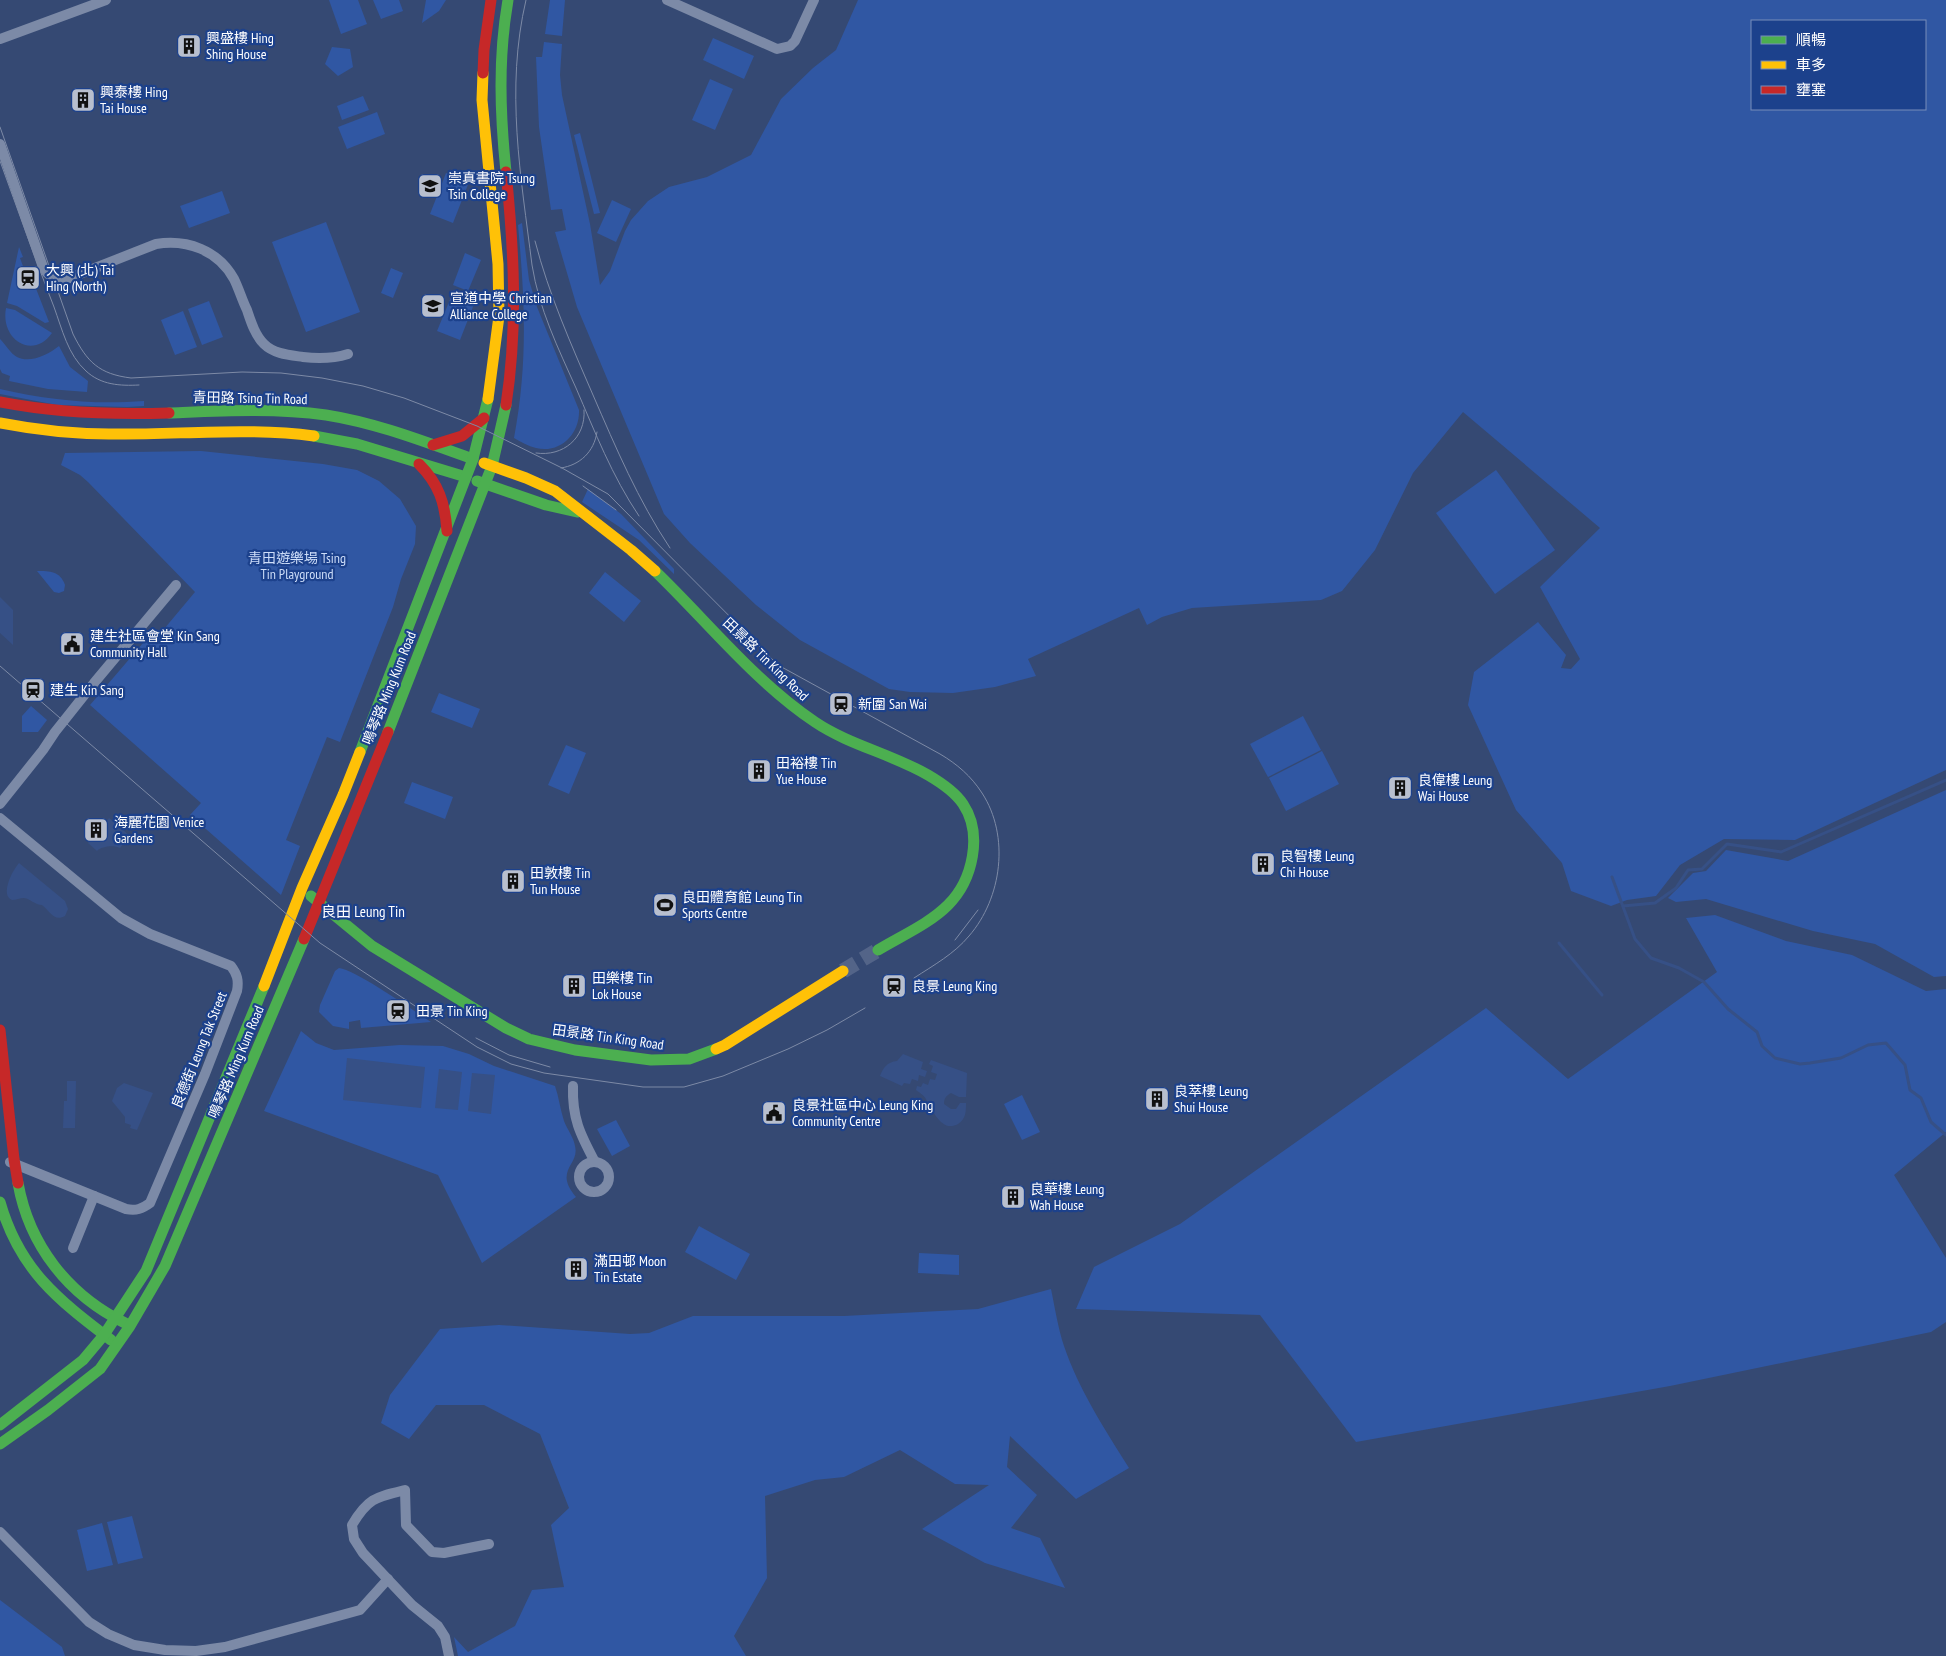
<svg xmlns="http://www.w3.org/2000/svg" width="1946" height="1656" font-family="'PT Sans Narrow','Noto Sans TC',sans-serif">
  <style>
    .green { fill: #3057a3; fill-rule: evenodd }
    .water { fill: #365086 }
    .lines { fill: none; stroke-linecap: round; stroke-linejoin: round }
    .stream { stroke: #365086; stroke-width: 3 }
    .secondary-tunnel { stroke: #536488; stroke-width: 15; stroke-dasharray: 15 8; stroke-linecap: butt }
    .street { stroke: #7c8aa7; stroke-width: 10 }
    .fast { stroke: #4caf50; stroke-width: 11 }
    .slow { stroke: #ffc107; stroke-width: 11 }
    .jam { stroke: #c62828; stroke-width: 11 }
    .tram { stroke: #7d8aa6; stroke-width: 1 }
    .labels { text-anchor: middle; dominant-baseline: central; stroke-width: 4.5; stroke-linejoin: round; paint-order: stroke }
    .poi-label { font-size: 14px; fill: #fff; stroke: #1c418c; text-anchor: start }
    .street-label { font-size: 14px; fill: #fff; stroke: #1c418c }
    .park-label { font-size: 14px; fill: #cdddf9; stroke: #1c418c }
    .neighbourhood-label { font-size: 15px; fill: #fff; stroke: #1c418c }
  </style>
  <rect width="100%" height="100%" fill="#354973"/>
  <g class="green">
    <path d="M 329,0 L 358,0 L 367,24 L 341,34 Z"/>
    <path d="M 373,0 L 399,0 L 403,11 L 381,19 Z"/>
    <path d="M 426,0 L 446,0 L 439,11 L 422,23 Z"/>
    <path d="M 550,0 L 565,0 L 562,36 L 545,34 Z"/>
    <path d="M 858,0 L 1946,0 L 1946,770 L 1795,840 L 1724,839 L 1680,865 L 1656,896 L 1627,900 L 1611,906 L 1571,891 L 1562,863 L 1516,810 L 1468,705 L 1474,672 L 1538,622 L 1566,655 L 1561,668 L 1571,669 L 1580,659 L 1540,587 L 1600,528 L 1463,412 L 1413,473 L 1375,550 L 1342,591 L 1321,600 L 1192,608 L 1162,617 L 1147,625 L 1139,608 L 1028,659 L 1036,676 L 995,687 L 953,693 L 910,692 L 889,689 L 800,640 L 756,605 L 690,543 L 664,514 L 577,307 L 555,232 L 566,230 L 562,209 L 551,210 L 539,127 L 536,57 L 542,57 L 544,42 L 562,44 L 560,75 L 562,95 L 590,224 L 600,285 L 610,271 L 625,231 L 631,220 L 648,201 L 669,187 L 707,177 L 751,155 L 781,99 L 813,68 L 836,50 ZM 1752,21 L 1925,21 L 1925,109 L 1752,109 Z"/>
    <path d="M 713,38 L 754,56 L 744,79 L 703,60 Z"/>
    <path d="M 332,47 L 350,49 L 353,67 L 338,76 L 325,64 Z"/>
    <path d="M 710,79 L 733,89 L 715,130 L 692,120 Z"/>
    <path d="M 363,96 L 369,110 L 342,120 L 337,106 Z"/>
    <path d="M 377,112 L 385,134 L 347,149 L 338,127 Z"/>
    <path d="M 580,133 L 600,213 L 594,214 L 574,135 Z"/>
    <path d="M 446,173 L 469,182 L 453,223 L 430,214 Z"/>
    <path d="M 222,191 L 230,213 L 189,228 L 180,206 Z"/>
    <path d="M 612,200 L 631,209 L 616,242 L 597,233 Z"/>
    <path d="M 326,222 L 360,312 L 306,332 L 272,242 Z"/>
    <path d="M 522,223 L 529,280 L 537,307 L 579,410 C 580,434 560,454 536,448 C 528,446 521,442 514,438 C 528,363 525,301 518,225 Z"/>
    <path d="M 19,247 L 23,257 L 20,258 L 24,269 L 28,268 L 49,322 L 45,323 L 17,306 L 7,303 Z"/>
    <path d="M 465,253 L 481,260 L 468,291 L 453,285 Z"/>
    <path d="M 391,268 L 403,273 L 393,298 L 381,293 Z"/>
    <path d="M 454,290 L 476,299 L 460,340 L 437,331 Z"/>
    <path d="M 209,301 L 223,337 L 202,345 L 188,309 Z"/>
    <path d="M 6,308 L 15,310 L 52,333 C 33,360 0,340 6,308 Z"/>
    <path d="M 183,311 L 197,347 L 175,355 L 161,320 Z"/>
    <path d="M 0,339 C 5,344 11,354 17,357 C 30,364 49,354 59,346 L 70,367 L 88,381 L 87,392 L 48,389 L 9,381 L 10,376 L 2,373 L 0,369 Z"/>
    <path d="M 0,389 C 48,400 94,405 144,401 L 144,406 L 127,407 L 57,405 L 0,394 Z"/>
    <path d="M 201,451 L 323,464 L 357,470 L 379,481 L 400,499 L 416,526 L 415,544 L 401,579 L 393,607 L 340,742 L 327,737 L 286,840 L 300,846 L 281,895 L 190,815 L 201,803 L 90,705 L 149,636 L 154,641 L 195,592 L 88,482 L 80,475 L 61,465 L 65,453 Z"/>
    <path d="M 1496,470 L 1555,550 L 1495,594 L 1436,513 Z"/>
    <path d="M 588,489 L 621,514 L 674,569 L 674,574 L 639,540 L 582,502 Z"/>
    <path d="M 37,571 C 50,571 60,571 65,585 L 64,591 L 59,593 L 54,592 Z"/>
    <path d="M 605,572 L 641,601 L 624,622 L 589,593 Z"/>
    <path d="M 439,693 L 480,709 L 472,728 L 431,712 Z"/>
    <path d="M 31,706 L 47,720 L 38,732 L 22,732 L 22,716 Z"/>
    <path d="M 1303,716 L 1321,750 L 1268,777 L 1250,744 Z"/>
    <path d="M 566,745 L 586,753 L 569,794 L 548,785 Z"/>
    <path d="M 1322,751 L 1339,784 L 1286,811 L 1269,778 Z"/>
    <path d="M 412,782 L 453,797 L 445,819 L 404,803 Z"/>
    <path d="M 1946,790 L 1946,976 L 1934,977 L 1875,944 L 1813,931 L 1706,899 L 1676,902 L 1668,898 L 1693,873 L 1706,871 L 1726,850 L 1788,861 Z"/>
    <path d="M 1715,915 L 1786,941 L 1852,955 L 1926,991 L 1946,989 L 1946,1132 L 1894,1175 L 1946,1258 L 1946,1322 L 1931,1332 L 1670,1386 L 1356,1442 L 1260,1315 L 1076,1309 L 1094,1267 L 1180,1224 L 1486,1008 L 1568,1079 L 1717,972 L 1686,918 Z"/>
    <path d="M 339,968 C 356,970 414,1011 431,1022 L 361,1028 L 360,1020 L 349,1022 L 349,1029 L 333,1026 L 319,1012 L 320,1005 L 335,971 Z"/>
    <path d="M 301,1031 L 316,1043 L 334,1050 L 400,1045 L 443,1046 L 469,1054 L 494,1066 L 555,1086 C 559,1097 560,1109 564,1121 C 567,1129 574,1138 575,1146 C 580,1165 553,1170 576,1197 L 482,1263 L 438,1175 L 264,1111 Z"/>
    <path d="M 1022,1095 L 1040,1132 L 1022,1140 L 1004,1104 Z"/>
    <path d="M 616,1120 L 630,1146 L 612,1156 L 597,1129 Z"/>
    <path d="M 699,1226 L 750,1254 L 736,1280 L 685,1252 Z"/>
    <path d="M 919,1253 L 959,1255 L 959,1275 L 918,1273 Z"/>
    <path d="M 1051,1289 C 1055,1308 1058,1328 1064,1346 C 1078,1388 1105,1430 1129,1468 L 1076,1499 L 1010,1436 L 1007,1467 L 1037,1495 L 1011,1528 L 1040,1538 L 1065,1588 L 985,1563 L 922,1529 L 989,1485 L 955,1484 L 900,1450 L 844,1477 L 815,1480 L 765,1496 L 767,1578 L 734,1636 L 746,1656 L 458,1656 L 454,1637 L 468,1652 L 515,1626 L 532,1590 L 564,1587 L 551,1525 L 569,1508 L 540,1434 L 484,1405 L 436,1405 L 409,1439 L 381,1423 L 390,1395 L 440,1329 L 499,1325 L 630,1334 L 649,1333 L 693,1316 L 844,1316 L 978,1309 Z"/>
    <path d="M 132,1516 L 143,1558 L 118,1564 L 107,1522 Z"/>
    <path d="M 102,1523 L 113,1565 L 87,1571 L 77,1530 Z"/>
    <path d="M 0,1600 L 62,1647 L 65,1656 L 0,1656 Z"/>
  </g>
  <g class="water">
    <path d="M 0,597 L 13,610 L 13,645 L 0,633 Z"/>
    <path d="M 109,818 L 116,824 L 122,823 L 123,830 L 130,836 L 120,848 C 114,845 102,846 97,851 L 88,843 Z"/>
    <path d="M 19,863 L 65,901 L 68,909 L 65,916 C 54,922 50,911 42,905 C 35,905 31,899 24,898 C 20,898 16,900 12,900 C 0,895 12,871 19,863 Z"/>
    <path d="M 903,1054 L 923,1062 L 921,1069 L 927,1071 L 925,1077 L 919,1075 L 918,1081 L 912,1079 L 910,1084 L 904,1083 L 902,1086 L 880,1076 C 883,1068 887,1062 897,1061 Z"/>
    <path d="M 347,1058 L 425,1067 L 421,1108 L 343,1100 Z"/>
    <path d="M 931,1060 L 967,1073 L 966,1097 L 959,1097 L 951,1093 C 946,1096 944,1098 944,1104 L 951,1109 L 956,1109 L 960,1103 L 966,1103 C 966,1111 966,1119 958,1124 C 942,1133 933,1111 927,1101 C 925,1096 920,1093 916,1090 L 917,1086 L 921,1087 L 923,1083 L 928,1085 L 930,1079 L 935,1080 L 937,1074 L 931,1072 L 933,1066 L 929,1064 Z"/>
    <path d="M 439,1069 L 462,1072 L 458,1110 L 435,1108 Z"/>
    <path d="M 472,1073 L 495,1075 L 491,1114 L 468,1111 Z"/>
    <path d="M 67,1081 L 76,1081 L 75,1128 L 63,1128 L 64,1101 L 67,1101 Z"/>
    <path d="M 124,1083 L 153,1093 L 137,1130 L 130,1128 L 131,1125 L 125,1123 L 125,1117 L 112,1101 L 117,1088 Z"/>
  </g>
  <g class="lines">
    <g class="stream">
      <path d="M 1612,877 L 1635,939 L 1651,958 L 1679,968 L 1704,982 L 1728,1009 L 1757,1032 L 1762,1046 L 1775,1058 L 1800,1064 L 1810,1063 L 1841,1058 L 1868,1045 L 1886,1043 L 1905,1065 L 1910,1090 L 1921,1098 L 1931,1122 L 1946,1135"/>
      <path d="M 1623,906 L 1655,903 L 1676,888 L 1688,870 L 1702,869 L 1727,844 L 1781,852 L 1946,780"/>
      <path d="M 1559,943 L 1602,995"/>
    </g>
    <path class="secondary-tunnel" d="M 843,971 L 878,950"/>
    <g class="street">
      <path d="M 667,0 L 777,49 L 790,46 L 795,41 L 814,0"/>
      <path d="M 0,39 L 106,0"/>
      <path d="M 0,144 L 43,267 C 48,277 56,280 67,279 L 156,244 C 187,239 218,250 234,279 C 239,289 242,300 247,310 C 251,322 255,335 264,344 C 274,354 289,355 303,357 C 319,359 332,359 348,354"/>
      <path d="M 0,804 L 43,750 L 55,732 L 94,683 L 176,585"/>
      <path d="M 0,818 L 121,918 L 150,934 L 231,966 C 237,974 239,980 237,991 L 205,1074 L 150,1203 C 142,1209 136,1211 126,1209 L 10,1162"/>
      <path d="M 573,1086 C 572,1118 580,1134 595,1162"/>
      <circle cx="594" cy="1177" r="15"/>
      <path d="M 73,1248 L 94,1196"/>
      <path d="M 0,1532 L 89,1622 L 108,1634 L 134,1645 L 165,1650 L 196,1651 L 225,1647 L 360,1610 L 388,1579"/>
      <path d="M 449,1656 L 445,1637 L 438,1626 L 412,1605 L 363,1553 L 354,1539 L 352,1525 C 368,1498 376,1497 405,1490 L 406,1525 L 432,1552 L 444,1553 L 489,1544"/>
    </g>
    <g class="fast">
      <path d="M 506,172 C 500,113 498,58 508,0"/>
      <path d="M 169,413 C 221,411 274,408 326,415 C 377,423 425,442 473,459"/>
      <path d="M 314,436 L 357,444 L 466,477"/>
      <path d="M 477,481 L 546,505 L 577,512"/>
      <path d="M 655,571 C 707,621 754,681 815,722 C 849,745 892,754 928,775 C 940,782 955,792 963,804 C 983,834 973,880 948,905 C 929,924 901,936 878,950"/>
      <path d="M 388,732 L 492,466 L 506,405"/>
      <path d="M 360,752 L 473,459 L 488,399"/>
      <path d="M 311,896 L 372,946 L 506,1028 L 529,1039 L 575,1050 L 651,1060 L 689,1059 L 716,1049"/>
      <path d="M 18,1183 C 29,1245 68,1295 125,1323"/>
      <path d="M 0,1202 C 19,1269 57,1299 111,1340"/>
      <path d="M 0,1425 L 83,1360 L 104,1335 L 146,1271 L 264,986"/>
      <path d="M 0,1444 L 48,1410 L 100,1369 L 130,1326 L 165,1266 L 304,939"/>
    </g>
    <g class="slow">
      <path d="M 483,73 L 482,100 L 498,264 L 499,316 L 488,399"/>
      <path d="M 0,423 C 36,430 72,434 109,434 C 178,435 246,427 314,436"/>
      <path d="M 484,463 L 526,478 L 555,491 L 631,550 L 655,571"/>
      <path d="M 264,986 L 302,888 L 343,795 L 360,752"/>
      <path d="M 716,1049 L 725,1045 L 843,971"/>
    </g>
    <g class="jam">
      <path d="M 483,73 L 484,50 L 491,0"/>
      <path d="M 506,172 C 514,250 518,327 506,405"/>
      <path d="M 0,402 C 56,413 111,415 169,413"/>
      <path d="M 433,445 L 462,436 L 484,418"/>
      <path d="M 419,464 C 439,484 445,503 447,531"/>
      <path d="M 304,939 L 388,732"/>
      <path d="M 0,1030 L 14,1159 L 18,1183"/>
    </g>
    <g class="tram">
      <path d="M 526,0 C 505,89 521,177 532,265 C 539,309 558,348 576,388 C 595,432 612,476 639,516"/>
      <path d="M 0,127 L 73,334 C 87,362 99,374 131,378 L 242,372 L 281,373 L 322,378 L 363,386 L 404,398 L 477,426 L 562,468 L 608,494 L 778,665 L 940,754 C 957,764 971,776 982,793 C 1010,836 1002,898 969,936 C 954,954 934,965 914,978"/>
      <path d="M 0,161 C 18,210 35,259 54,307 C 62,329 68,355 86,371 C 101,385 120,386 139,385"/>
      <path d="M 535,241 C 549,295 571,344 593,395 C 616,448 638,500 670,548"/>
      <path d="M 536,453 C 563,457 586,438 584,410"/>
      <path d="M 561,468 C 580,465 594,452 597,432"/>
      <path d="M 583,486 L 616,510"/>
      <path d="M 0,666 L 320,943 L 477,1047 L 511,1064 L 544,1073 L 643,1087 L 684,1087 L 723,1076 L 788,1049 L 827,1030 L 865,1008"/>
      <path d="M 955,940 L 978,910"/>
      <path d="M 476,1038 L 509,1055 L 550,1067"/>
    </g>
  </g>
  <defs>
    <symbol id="building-square" viewBox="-11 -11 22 22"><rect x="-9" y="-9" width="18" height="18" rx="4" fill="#b8bfce" stroke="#1c418c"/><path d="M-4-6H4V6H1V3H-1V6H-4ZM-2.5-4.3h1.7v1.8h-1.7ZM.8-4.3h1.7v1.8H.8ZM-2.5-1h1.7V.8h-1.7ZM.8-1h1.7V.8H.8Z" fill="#111"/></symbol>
    <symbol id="school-square" viewBox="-11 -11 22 22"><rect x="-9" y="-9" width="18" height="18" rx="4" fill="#b8bfce" stroke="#1c418c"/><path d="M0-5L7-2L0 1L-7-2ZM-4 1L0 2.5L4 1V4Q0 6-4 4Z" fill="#111"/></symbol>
    <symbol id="station-square" viewBox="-11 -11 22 22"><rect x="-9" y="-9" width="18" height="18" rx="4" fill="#b8bfce" stroke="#1c418c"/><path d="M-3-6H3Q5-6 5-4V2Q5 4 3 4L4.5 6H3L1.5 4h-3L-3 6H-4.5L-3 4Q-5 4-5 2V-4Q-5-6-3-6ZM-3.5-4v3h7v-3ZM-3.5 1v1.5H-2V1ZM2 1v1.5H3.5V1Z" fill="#111"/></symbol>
    <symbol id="civic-square" viewBox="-11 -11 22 22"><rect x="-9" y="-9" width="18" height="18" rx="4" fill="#b8bfce" stroke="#1c418c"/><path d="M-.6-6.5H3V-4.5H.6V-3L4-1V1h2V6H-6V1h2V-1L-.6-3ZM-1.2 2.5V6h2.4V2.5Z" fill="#111"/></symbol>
    <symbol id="stadium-square" viewBox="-11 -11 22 22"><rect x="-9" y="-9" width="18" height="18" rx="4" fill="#b8bfce" stroke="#1c418c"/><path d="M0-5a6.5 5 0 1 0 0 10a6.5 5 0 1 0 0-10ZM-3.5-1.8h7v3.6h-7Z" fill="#111"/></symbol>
  </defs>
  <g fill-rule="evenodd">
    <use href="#building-square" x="175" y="32" width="28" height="28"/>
    <use href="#building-square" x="69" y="86" width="28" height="28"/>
    <use href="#school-square" x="416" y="172" width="28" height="28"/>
    <use href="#station-square" x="14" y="264" width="28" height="28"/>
    <use href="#school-square" x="419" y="292" width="28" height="28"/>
    <use href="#civic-square" x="58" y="630" width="28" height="28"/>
    <use href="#station-square" x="19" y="676" width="28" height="28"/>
    <use href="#station-square" x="827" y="690" width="28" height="28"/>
    <use href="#building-square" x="745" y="757" width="28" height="28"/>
    <use href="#building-square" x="1386" y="774" width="28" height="28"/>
    <use href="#building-square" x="82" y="816" width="28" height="28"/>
    <use href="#building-square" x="1249" y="850" width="28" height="28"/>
    <use href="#building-square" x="499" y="867" width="28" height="28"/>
    <use href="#stadium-square" x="651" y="891" width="28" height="28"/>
    <use href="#building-square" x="560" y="972" width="28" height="28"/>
    <use href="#station-square" x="880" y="972" width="28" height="28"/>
    <use href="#station-square" x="384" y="997" width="28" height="28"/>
    <use href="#building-square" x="1143" y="1085" width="28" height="28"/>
    <use href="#civic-square" x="760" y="1099" width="28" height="28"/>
    <use href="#building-square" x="999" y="1183" width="28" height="28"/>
    <use href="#building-square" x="562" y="1255" width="28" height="28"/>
  </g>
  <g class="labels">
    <g class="poi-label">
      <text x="206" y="38">興盛樓 Hing<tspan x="206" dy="16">Shing House</tspan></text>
      <text x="100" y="92">興泰樓 Hing<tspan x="100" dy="16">Tai House</tspan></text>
      <text x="448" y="178">崇真書院 Tsung<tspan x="448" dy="16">Tsin College</tspan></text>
      <text x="46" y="270">大興 (北) Tai<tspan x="46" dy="16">Hing (North)</tspan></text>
      <text x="450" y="298">宣道中學 Christian<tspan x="450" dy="16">Alliance College</tspan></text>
      <text x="90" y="636">建生社區會堂 Kin Sang<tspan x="90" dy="16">Community Hall</tspan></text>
      <text x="50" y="690">建生 Kin Sang</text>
      <text x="858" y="704">新圍 San Wai</text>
      <text x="776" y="763">田裕樓 Tin<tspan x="776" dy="16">Yue House</tspan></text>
      <text x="1418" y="780">良偉樓 Leung<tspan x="1418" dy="16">Wai House</tspan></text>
      <text x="114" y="822">海麗花園 Venice<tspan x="114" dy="16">Gardens</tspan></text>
      <text x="1280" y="856">良智樓 Leung<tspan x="1280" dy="16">Chi House</tspan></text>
      <text x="530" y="873">田敦樓 Tin<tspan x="530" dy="16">Tun House</tspan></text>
      <text x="682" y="897">良田體育館 Leung Tin<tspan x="682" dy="16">Sports Centre</tspan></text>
      <text x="592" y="978">田樂樓 Tin<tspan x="592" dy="16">Lok House</tspan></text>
      <text x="912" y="986">良景 Leung King</text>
      <text x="416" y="1011">田景 Tin King</text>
      <text x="1174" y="1091">良萃樓 Leung<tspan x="1174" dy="16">Shui House</tspan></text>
      <text x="792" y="1105">良景社區中心 Leung King<tspan x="792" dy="16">Community Centre</tspan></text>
      <text x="1030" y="1189">良華樓 Leung<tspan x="1030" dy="16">Wah House</tspan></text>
      <text x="594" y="1261">滿田邨 Moon<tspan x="594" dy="16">Tin Estate</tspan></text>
    </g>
    <g class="street-label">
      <text transform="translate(250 398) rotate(1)">青田路 Tsing Tin Road</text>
      <text transform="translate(766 659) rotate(44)">田景路 Tin King Road</text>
      <text transform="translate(389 688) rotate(-68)">鳴琴路 Ming Kum Road</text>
      <text transform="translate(608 1037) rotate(8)">田景路 Tin King Road</text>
      <text transform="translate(199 1050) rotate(-68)">良德街 Leung Tak Street</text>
      <text transform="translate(236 1062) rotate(-67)">鳴琴路 Ming Kum Road</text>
    </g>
    <g class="park-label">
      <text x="297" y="558">青田遊樂場 Tsing<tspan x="297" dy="16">Tin Playground</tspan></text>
    </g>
    <g class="neighbourhood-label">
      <text x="363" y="911">良田 Leung Tin</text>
    </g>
  </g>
  <rect x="1751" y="20" width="175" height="90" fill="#1c418c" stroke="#778dba"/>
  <rect x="1761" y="36" width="25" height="8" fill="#4caf50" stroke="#778dba"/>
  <text x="1796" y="45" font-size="15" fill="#ffffff">順暢</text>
  <rect x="1761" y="61" width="25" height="8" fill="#ffc107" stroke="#778dba"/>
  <text x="1796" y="70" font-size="15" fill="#ffffff">車多</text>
  <rect x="1761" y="86" width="25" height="8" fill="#c62828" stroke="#778dba"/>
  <text x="1796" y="95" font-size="15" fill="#ffffff">壅塞</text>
</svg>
